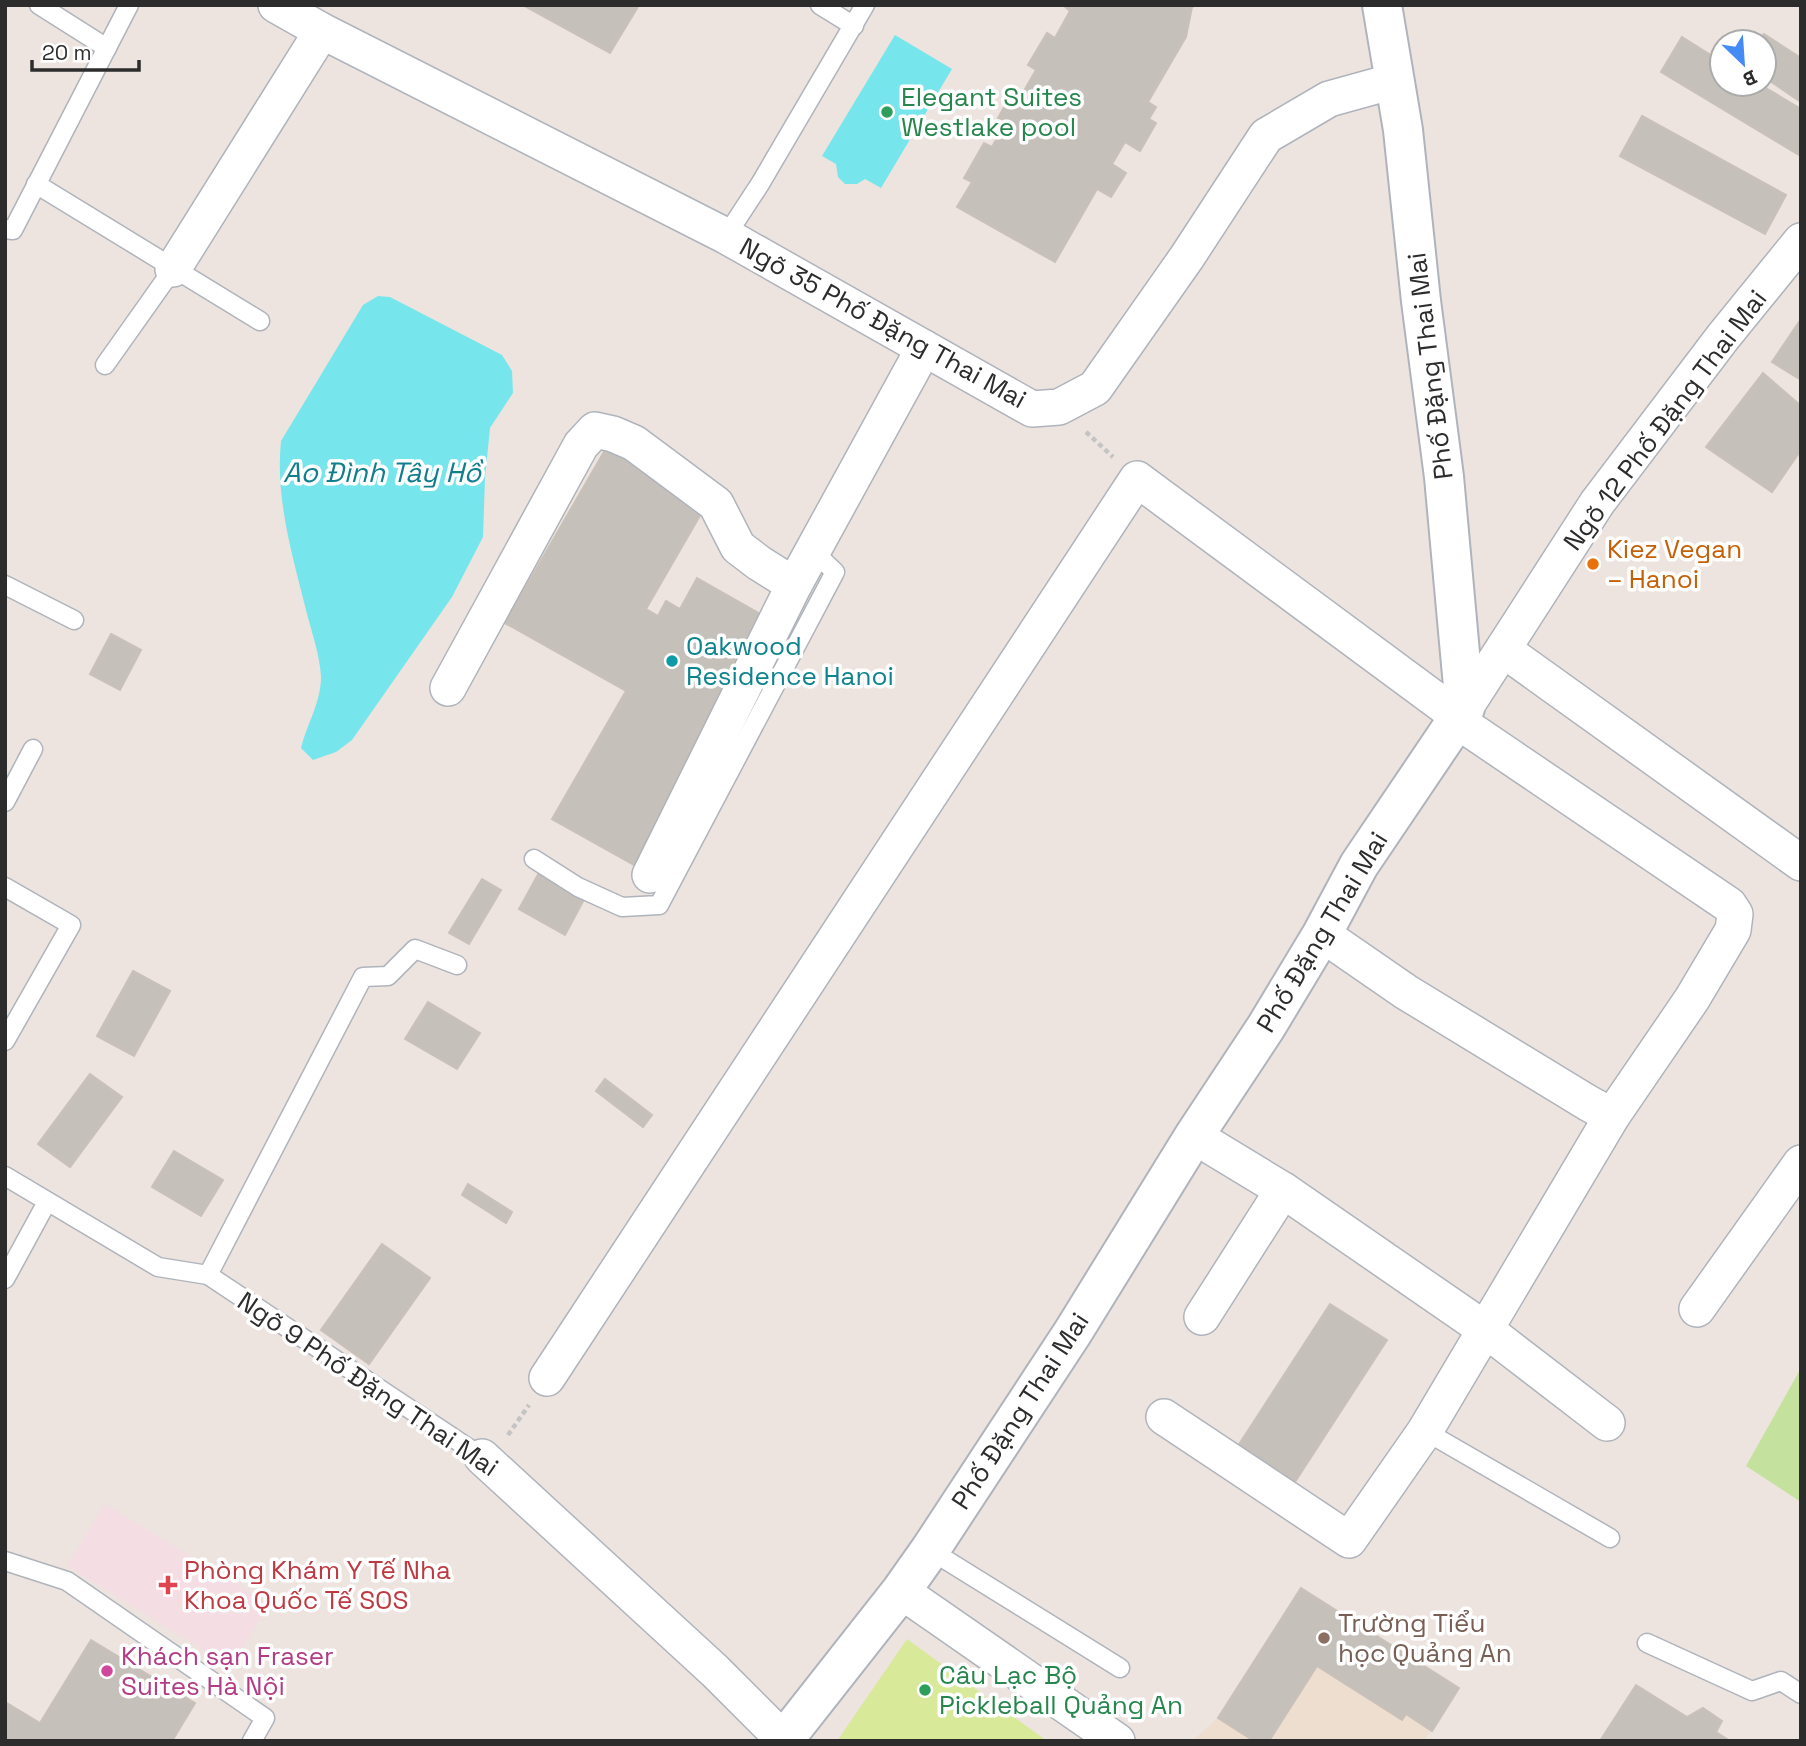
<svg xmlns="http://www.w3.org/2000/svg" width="1806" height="1746" font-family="'Space Grotesk',sans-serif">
<rect width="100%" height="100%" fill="#ede4df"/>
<polygon fill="#eedecf" points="1301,1588 1459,1688 1424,1741 1192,1741 1218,1718"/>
<polygon fill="#f4dde3" points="105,1504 269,1604 231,1667 67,1566"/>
<polygon fill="#c4e29e" points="1801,1368 1801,1502 1746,1466"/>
<polygon fill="#d8e99a" points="907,1639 1047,1741 837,1741"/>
<g fill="#76e6ec">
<polygon points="895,35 952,69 881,188 865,179 857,184 845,184 838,177 836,164 822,156"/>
<path d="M378,296L390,297L502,355L512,371L513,393L490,428L485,478L483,537L452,597L352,740L336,752L313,760L301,748C307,724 321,702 321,677C320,656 312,633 307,614C293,557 275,500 281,441L363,305Z"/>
</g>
<g fill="#c6c0ba" stroke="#c9c0b9" stroke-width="2">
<polygon points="523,5 639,5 610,53"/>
<polygon points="1197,5 1192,7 1186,37 1148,102 1156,107 1149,119 1156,123 1140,151 1125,142 1112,164 1126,173 1111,197 1097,189 1055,262 957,207 972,182 964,178 984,143 992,147 1006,122 998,118 1013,91 1021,96 1036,70 1028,65 1047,33 1055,38 1070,11 1063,5"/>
<polygon points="1764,34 1801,58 1801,102 1764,77 1764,42 1759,42"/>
<polygon points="1682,37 1722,62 1722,84 1759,84 1801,109 1799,155 1661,72"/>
<polygon points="1642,116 1786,195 1765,234 1620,156"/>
<polygon points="1801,319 1801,380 1772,362"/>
<polygon points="1763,373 1801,406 1801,450 1772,492 1706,447"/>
<polygon points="609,443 709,500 646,609 658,616 666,601 680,609 697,578 790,631 650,874 552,819 626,691 505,623"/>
<polygon points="111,634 141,650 120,690 90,674"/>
<polygon points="541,869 587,894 565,935 519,909"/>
<polygon points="482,879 501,890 469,944 449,933"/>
<polygon points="133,971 170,991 134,1056 97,1036"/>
<polygon points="428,1002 480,1033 457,1069 405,1039"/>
<polygon points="90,1074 122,1097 70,1167 38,1144"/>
<polygon points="605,1079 652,1115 643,1127 596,1091"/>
<polygon points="174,1151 223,1180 201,1216 152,1187"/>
<polygon points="468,1184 512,1212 506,1223 462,1195"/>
<polygon points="382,1244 430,1278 369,1364 321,1330"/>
<polygon points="1330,1304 1387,1340 1295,1482 1238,1446"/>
<polygon points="1301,1588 1459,1688 1432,1731 1406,1714 1402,1720 1317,1666 1269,1741 1254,1741 1218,1718"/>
<polygon points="91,1640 195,1703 172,1741 5,1741 5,1702 40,1723"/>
<polygon points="1636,1685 1687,1717 1703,1708 1722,1721 1716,1732 1730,1741 1600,1741"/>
</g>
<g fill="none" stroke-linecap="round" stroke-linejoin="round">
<defs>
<g id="lane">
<polyline points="39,5 107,48"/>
<polyline points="820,5 854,26"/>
<polyline points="36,184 260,321"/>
<polyline points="5,229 13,230 129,5"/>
<polyline points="726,236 760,184 865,5"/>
<polyline points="105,365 173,269"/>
<polyline points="5,585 74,620"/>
<polyline points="5,802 33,749"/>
<polyline points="534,859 578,887 622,907 659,905 835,572 812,550"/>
<polyline points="5,887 71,925 5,1041"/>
<polyline points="5,1176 158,1267 208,1275 482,1457"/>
<polyline points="208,1275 363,977 388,976 415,949 457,965"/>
<polyline points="5,1279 47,1202"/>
<polyline points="1425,1431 1610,1538"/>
<polyline points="930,1550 1120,1668"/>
<polyline points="5,1561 67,1581 265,1718 252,1741"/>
<polyline points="1647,1643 1752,1691 1781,1681 1801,1694"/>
</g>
<g id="street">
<polyline points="276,5 322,31 726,236 1032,409 1059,407 1095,388 1187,257 1266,136 1329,99 1394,81"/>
<polyline points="173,269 322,31"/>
<polyline points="1504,650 1801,863"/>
<polyline points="448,688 581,445 595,430 613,434 634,443 716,504 738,547 759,563 794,585"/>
<polyline points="1465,708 1597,503 1723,337 1801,241"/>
<polyline points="650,875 794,585 924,348"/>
<polyline points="1322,934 1406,992 1588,1103 1612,1116"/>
<polyline points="1194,1136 1283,1190 1486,1330 1607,1423"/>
<polyline points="1697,1309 1801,1163"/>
<polyline points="1202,1317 1283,1190"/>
<polyline points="547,1378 1137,479 1459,717"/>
<polyline points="1164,1417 1349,1540 1425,1431 1612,1116 1692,999 1733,930 1735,914 1729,905 1456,720"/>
<polyline points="482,1457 715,1671 784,1740"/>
<polyline points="901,1591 1117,1741"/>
</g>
<polyline id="secondary" points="783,1741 901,1591 930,1550 1073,1332 1194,1136 1266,1027 1322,934 1359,865 1465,708 1444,477 1421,301 1403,130 1382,5"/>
</defs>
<use href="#lane" stroke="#afb4bc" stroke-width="21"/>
<use href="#street" stroke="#afb4bc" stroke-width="38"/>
<use href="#secondary" stroke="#afb4bc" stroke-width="42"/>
<g stroke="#c4c4c4" stroke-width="4.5" stroke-dasharray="5 3.5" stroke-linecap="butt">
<polyline points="1086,432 1113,457"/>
<polyline points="508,1435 529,1405"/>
</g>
<use href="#lane" stroke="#fff" stroke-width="18"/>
<use href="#street" stroke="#fff" stroke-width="35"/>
<use href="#secondary" stroke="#fff" stroke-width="38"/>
</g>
<g fill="#2e9e5b" stroke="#fff" stroke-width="2.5">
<circle cx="887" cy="112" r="7"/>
<circle cx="925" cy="1690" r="7"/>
</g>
<circle fill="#e8710a" stroke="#fff" stroke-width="2.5" cx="1593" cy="564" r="7"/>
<circle fill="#0f9aa8" stroke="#fff" stroke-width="2.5" cx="672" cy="661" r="7"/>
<path fill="#e0444e" stroke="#fff" stroke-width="2.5" d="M164.5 1574.5h7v7h7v7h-7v7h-7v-7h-7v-7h7z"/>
<circle fill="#8d6e63" stroke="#fff" stroke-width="2.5" cx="1324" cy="1638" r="7"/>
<circle fill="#d1479c" stroke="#fff" stroke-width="2.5" cx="107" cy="1671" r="7"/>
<g text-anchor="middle" stroke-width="7" stroke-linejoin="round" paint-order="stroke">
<g font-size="26" fill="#27864d" stroke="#fff" text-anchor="start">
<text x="901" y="106">Elegant Suites<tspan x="901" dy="30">Westlake pool</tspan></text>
<text x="939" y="1684">Câu Lạc Bộ<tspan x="939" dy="30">Pickleball Quảng An</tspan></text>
</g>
<g font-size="26" fill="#2c2c2c" stroke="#fff">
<text transform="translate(883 323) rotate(29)" y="9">Ngõ 35 Phố Đặng Thai Mai</text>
<text transform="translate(1430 366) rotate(-97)" y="9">Phố Đặng Thai Mai</text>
<text transform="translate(1665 420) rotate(-53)" y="9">Ngõ 12 Phố Đặng Thai Mai</text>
<text transform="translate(1322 932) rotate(-59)" y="9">Phố Đặng Thai Mai</text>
<text transform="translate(368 1384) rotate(34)" y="9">Ngõ 9 Phố Đặng Thai Mai</text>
<text transform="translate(1020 1411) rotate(-57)" y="9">Phố Đặng Thai Mai</text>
</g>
<g font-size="26" fill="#c56008" stroke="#fff" text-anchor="start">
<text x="1607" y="558">Kiez Vegan<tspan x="1607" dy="30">– Hanoi</tspan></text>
</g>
<g font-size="26" fill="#0d838f" stroke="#fff" text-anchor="start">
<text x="686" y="655">Oakwood<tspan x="686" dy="30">Residence Hanoi</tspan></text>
</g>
<g font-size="26" fill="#be3a42" stroke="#fff" text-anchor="start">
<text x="184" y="1579">Phòng Khám Y Tế Nha<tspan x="184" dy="30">Khoa Quốc Tế SOS</tspan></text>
</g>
<g font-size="26" fill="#785e54" stroke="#fff" text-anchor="start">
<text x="1338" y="1632">Trường Tiểu<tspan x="1338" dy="30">học Quảng An</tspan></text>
</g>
<g font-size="26" fill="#b23c85" stroke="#fff" text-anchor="start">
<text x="121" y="1665">Khách sạn Fraser<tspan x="121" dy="30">Suites Hà Nội</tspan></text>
</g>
<g font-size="28" font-style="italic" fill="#117e8e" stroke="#fff">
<text x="382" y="482">Ao Đình Tây Hồ</text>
</g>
</g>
<rect width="1806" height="1746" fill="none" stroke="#2c2c2c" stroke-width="14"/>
<g transform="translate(1743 63) rotate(155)"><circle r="33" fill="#ffffff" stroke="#ababab" stroke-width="2"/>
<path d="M0-5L12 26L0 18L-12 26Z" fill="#448bf5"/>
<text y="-10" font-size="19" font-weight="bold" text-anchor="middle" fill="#2c2c2c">B</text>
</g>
<path d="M32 60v10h107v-10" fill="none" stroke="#2c2c2c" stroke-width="3.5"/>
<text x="42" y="60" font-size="21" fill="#2c2c2c" stroke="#ffffff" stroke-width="5" paint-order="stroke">20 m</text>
</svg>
